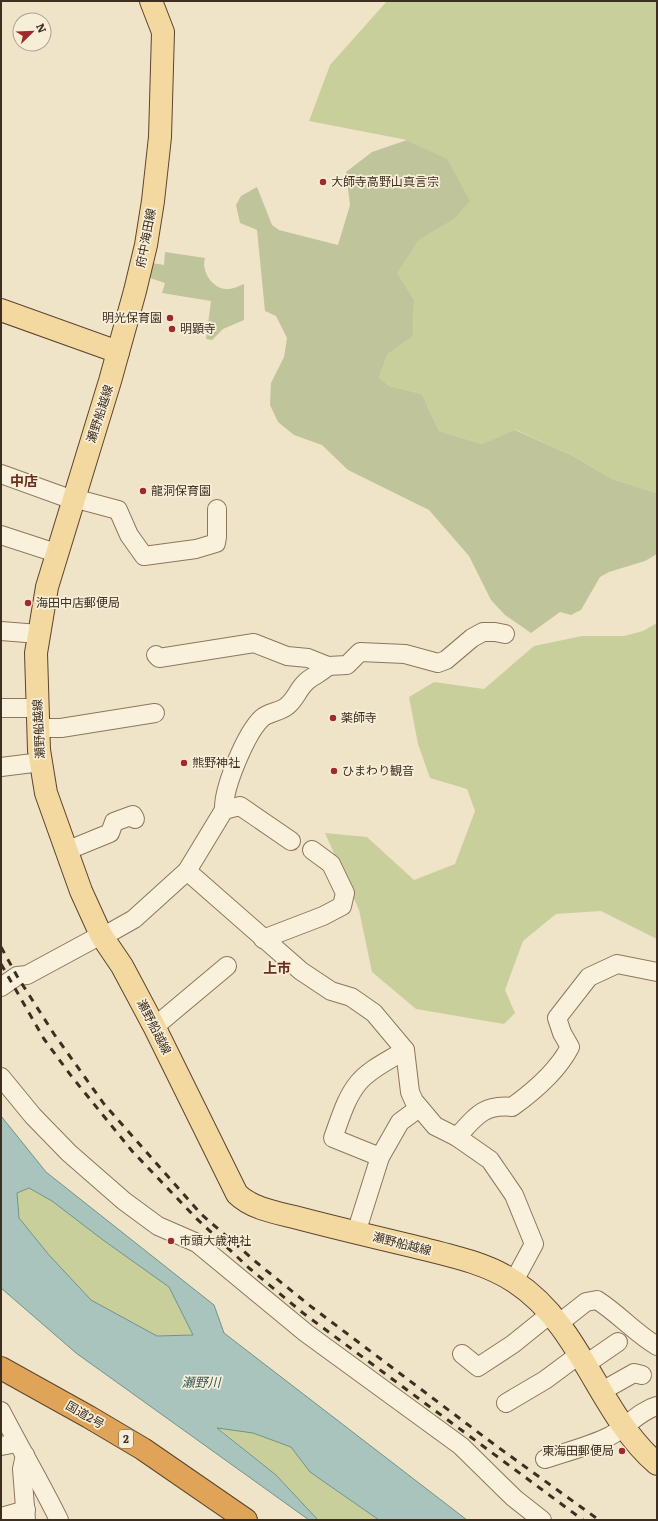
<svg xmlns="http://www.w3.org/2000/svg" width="658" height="1521" font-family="Literata,'Noto Sans JP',serif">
<rect width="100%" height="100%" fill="#f0e4c8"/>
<g fill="#c9cf9b">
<polygon points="387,1 657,1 657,493 612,479 573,456 516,430 482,444 439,431 422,394 389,386 379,377 388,354 413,336 414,300 396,273 419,240 453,220 446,159 407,140 309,121 330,65"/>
<polygon points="657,623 657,939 601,911 556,914 523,941 505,990 515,1013 504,1024 416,1009 372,972 359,910 325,833 367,837 414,880 455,864 475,811 467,789 430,778 418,744 409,697 434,682 484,689 534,646 582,636 624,636 643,631"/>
<polygon points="29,1188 52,1201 103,1240 170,1287 193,1335 157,1336 91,1300 49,1255 19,1218 17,1193"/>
<polygon points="217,1427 253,1433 291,1447 310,1472 379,1520 318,1520 276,1475"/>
</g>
<g fill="#bfc49a">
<polygon points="407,140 447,159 470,201 453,220 419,240 397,273 414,300 413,336 388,354 379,377 389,386 422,394 439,431 482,444 515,430 573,456 612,479 657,493 657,554 645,561 609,572 600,577 581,610 571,615 560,612 531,633 505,615 491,600 469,556 429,510 348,470 322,445 294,435 278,422 270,405 271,383 284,357 287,338 276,316 265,311 257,230 240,223 236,205 241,196 257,187 272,225 279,230 338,245 350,205 346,172 372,152"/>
<path d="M165,252L205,258C201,271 212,288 226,289C231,290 239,286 244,284V320L223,329L212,340L206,339L211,301L162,293L165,283L150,278L152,263L164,265Z"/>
</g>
<path fill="#a9c4bc" stroke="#6f938a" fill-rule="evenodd" d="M1,1116L46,1172L214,1305L224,1333L467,1520H379L310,1472L291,1447L253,1433L217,1428L276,1475L318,1520H309L76,1353L1,1288ZM29,1188L52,1201L103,1240L169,1287L193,1335L157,1336L91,1300L49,1255L19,1218L17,1193Z"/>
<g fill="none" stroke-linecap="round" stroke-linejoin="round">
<defs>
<g id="minor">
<polyline points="1,474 73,500"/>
<polyline points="73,498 118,510 129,535 144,556 196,549 216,543 217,537 217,509"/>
<polyline points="1,535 56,553"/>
<polyline points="1,631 39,634"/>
<polyline points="156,655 159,658 254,643 287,656 308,658 328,666 347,665 360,652 405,654 438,663 446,660 472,638 483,632 495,632 505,634"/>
<polyline points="1,708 37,708"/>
<polyline points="38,728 61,728 155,713"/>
<polyline points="1,767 41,762"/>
<polyline points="224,810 240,806 291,841"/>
<polyline points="66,851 110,833 114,822 133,815 135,819"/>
<polyline points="187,871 301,971 331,991 351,997 374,1013 405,1050 410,1092 414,1101 435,1126 457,1137 490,1160 514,1195 534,1244 514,1281"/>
<path d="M102,937L134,919L187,871L224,810C223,788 246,733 262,718C269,712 280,712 287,706C296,699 298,689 306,682C312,676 320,674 328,666"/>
<polyline points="263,939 323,916 342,906 345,893 331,864 312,850"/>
<polyline points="1,987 17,976 27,975 101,935"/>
<polyline points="154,1026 159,1023 227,966"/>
<polyline points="1,1077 33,1116 69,1153 124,1201 158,1226 197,1243 306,1333 461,1446 514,1498 542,1520"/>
<path d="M457,1137C475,1117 483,1104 512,1107C533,1092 558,1070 570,1047L562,1033L557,1018L589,977L617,964L657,972"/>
<path d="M380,1157L333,1138C340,1119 346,1097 359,1082C371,1068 390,1060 405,1050"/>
<polyline points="356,1233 380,1157 400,1122 419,1108"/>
<path d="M558,1324L586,1302L597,1300C619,1314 635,1333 657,1346"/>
<polyline points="462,1354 478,1367 513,1344 549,1315"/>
<polyline points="586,1364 618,1342"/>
<polyline points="602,1391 634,1373 642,1375"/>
<polyline points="506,1403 545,1380 580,1354"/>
<path d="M1,1411C20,1448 41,1483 59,1520"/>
<polyline points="1,1446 17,1443"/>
<polyline points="25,1455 22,1469 26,1520"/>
<path d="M545,1459C566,1452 590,1446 610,1436C627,1427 639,1411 657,1406"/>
<polyline points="1,1517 26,1510"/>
</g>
<g id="major">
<path d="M151,1L163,32L160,137L153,201L146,245L135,291L110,381L47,587L36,653L39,750L46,793L81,891L101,935L122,966L154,1026L237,1194C252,1209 278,1213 298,1218C336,1228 374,1237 412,1246C447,1255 485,1262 515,1282C582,1326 598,1413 657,1464"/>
<polyline points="1,310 118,352"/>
</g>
<polyline id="highway" points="1,1368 89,1417 143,1449 246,1520"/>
</defs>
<use href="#minor" stroke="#8d765c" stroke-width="20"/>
<use href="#major" stroke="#5b4430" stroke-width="24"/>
<use href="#highway" stroke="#5b4430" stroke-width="24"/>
<use href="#minor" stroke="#faf1dc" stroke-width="18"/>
<use href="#major" stroke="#f3d9a0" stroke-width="22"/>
<use href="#highway" stroke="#e0a458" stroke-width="22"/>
<g stroke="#3d2e20" stroke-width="3" stroke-dasharray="7 7" stroke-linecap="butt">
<polyline points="1,947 17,976 54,1034 104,1104 201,1214 256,1262 309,1305 495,1445 599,1520"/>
<polyline points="1,964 44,1039 72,1077 132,1151 196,1218 249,1268 303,1313 583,1520"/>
</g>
</g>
<g fill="#9e2a2b" stroke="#f7eed8" stroke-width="1.5">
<circle cx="323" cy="182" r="4"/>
<circle cx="170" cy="318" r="4"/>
<circle cx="172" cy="329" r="4"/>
<circle cx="143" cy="491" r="4"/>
<circle cx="28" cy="603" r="4"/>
<circle cx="333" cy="718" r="4"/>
<circle cx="184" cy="763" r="4"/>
<circle cx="334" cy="771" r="4"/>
<circle cx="171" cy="1241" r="4"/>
<circle cx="622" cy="1451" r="4"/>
</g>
<g text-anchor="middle" stroke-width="3.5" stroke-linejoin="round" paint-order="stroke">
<rect fill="#f7eed8" stroke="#756857" stroke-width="1" x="119" y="1430" width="14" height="18" rx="3"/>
<g font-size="11" font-weight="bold" fill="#3d2e20">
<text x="126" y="1443">2</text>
</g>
<g font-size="12" fill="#3d2e20" stroke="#f7eed8" text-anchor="start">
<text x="331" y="186">大師寺高野山真言宗</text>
<text x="162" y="322" text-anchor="end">明光保育園</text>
<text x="180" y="333">明顕寺</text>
<text x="151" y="495">龍洞保育園</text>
<text x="36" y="607">海田中店郵便局</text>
<text x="341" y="722">薬師寺</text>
<text x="192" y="767">熊野神社</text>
<text x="342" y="775">ひまわり観音</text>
<text x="179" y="1245">市頭大歳神社</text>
<text x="614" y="1455" text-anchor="end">東海田郵便局</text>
</g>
<g font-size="12" fill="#3d2e20" stroke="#f7eed8">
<text transform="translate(146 238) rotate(-79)" y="4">府中海田線</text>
<text transform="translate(100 414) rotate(-72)" y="4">瀬野船越線</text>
<text transform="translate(39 729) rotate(-93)" y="4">瀬野船越線</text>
<text transform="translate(154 1027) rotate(63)" y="4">瀬野船越線</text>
<text transform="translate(402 1244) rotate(14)" y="4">瀬野船越線</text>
<text transform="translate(85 1415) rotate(30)" y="4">国道2号</text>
</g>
<g font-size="13" font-style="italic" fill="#2f5d5a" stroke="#f7eed8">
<text x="201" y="1387">瀬野川</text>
</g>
<g font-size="14" font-weight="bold" fill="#6b2e1e" stroke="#f7eed8">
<text x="24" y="486">中店</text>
<text x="277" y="973">上市</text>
</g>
</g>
<rect width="658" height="1521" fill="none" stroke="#3d2e20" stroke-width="4"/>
<g transform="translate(32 32) rotate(67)"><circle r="19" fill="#f7eed8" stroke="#ada18e"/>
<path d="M0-3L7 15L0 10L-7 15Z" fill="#9e2a2b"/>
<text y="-6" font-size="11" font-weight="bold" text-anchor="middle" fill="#3d2e20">N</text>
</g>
</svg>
